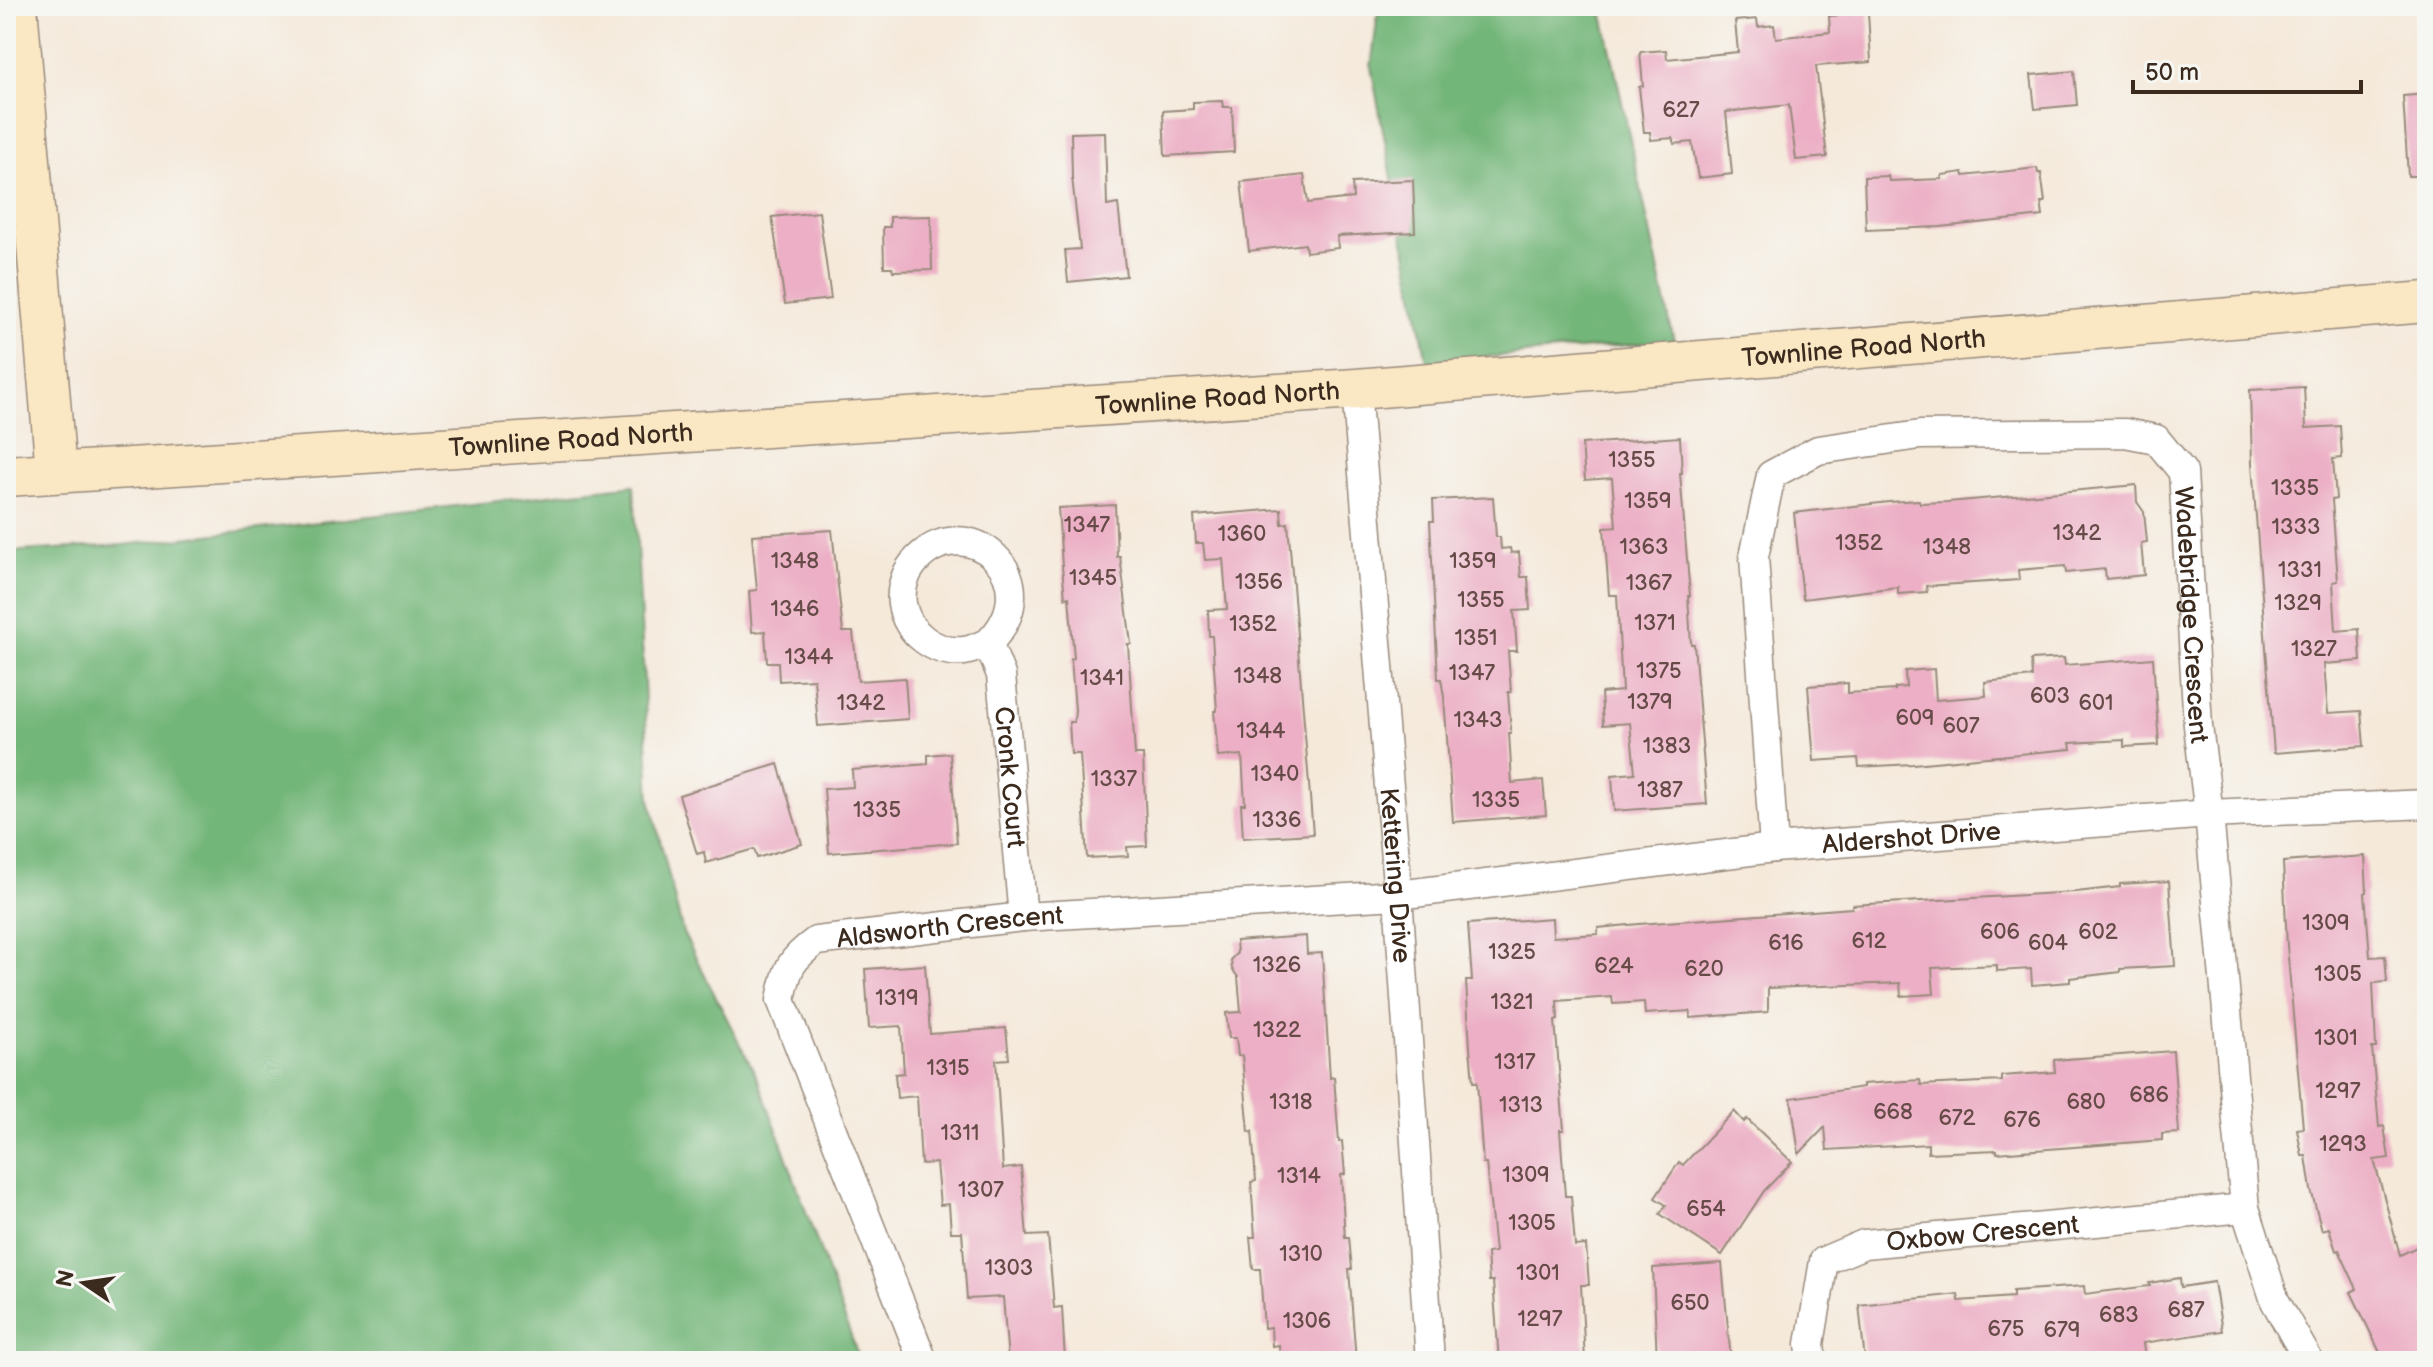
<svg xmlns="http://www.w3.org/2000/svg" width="2433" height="1367" font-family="'Balsamiq Sans',sans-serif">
<rect width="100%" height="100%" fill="#f6f6f2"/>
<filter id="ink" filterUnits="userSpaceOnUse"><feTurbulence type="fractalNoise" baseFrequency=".0125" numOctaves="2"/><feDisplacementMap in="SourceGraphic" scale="16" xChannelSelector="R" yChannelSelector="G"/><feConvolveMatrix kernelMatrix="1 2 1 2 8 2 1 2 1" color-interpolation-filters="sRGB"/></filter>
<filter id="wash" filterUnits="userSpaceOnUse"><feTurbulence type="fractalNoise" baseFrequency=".006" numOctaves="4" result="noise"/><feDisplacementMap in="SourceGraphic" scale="32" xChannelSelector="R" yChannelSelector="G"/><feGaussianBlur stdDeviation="1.8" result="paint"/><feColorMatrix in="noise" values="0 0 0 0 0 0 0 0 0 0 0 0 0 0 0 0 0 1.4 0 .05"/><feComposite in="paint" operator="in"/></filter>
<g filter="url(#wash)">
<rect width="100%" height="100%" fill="#f5e9da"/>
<g fill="#73b679" stroke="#57704c" stroke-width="2">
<polygon points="1379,6 1601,6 1674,341 1427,362 1371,67"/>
<polygon points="634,485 650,799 683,933 759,1081 860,1361 6,1361 6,552 123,545"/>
</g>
<g id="blocks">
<g fill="#ecafc5">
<polygon points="1868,13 1871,62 1816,66 1827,157 1796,160 1789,105 1726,112 1732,174 1698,178 1692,142 1674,144 1673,138 1651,140 1650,132 1644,132 1639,87 1643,86 1640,52 1666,50 1667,59 1738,52 1735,21 1757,19 1758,27 1774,25 1776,38 1830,32 1829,16"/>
<polygon points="2074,71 2077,105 2035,109 2031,75"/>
<polygon points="2427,94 2427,176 2408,176 2403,96"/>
<polygon points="1222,101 1223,107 1232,107 1234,152 1165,156 1163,111 1193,109 1193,102"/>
<polygon points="1105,132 1107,206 1118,204 1126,276 1068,282 1065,250 1080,249 1072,177 1071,133"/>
<polygon points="2037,168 2038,173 2041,173 2045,202 2041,202 2043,216 1940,227 1866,230 1864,177 1888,176 1889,181 1942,179 1942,175 1963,172 1964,176"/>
<polygon points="1304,175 1308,203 1353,198 1352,183 1413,180 1415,232 1337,236 1338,248 1306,252 1305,244 1249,251 1241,182"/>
<polygon points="819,212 831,299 785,304 772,217"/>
<polygon points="931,216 932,270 893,271 892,267 884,267 883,227 890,227 890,217"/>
<polygon points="2304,387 2306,428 2340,426 2342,458 2333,459 2336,499 2332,500 2338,581 2333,582 2336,631 2359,629 2361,661 2324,664 2328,713 2361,711 2364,746 2274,753 2252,464 2250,390"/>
<polygon points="1680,437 1682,473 1680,473 1690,596 1688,596 1691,644 1694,644 1707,804 1614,811 1612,775 1635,773 1630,723 1603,725 1601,693 1622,691 1617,595 1609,595 1604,528 1616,527 1612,478 1585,480 1582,444"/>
<polygon points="2136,485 2137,502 2144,512 2147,542 2141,543 2144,575 2106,579 2105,569 2066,573 2065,566 2018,570 2019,580 1926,586 1927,592 1898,594 1898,587 1803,599 1794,513 1889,502 1919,500 1920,503 1948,502"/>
<polygon points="1493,497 1496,537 1500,537 1501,549 1510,548 1511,553 1519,552 1521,577 1528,577 1530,610 1514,611 1517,651 1508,651 1511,692 1508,692 1511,733 1509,733 1512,783 1543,780 1546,815 1453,822 1444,697 1441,679 1438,679 1430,521 1434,521 1433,500"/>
<polygon points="1115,505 1117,557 1120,556 1131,644 1128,644 1135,755 1143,755 1147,846 1127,847 1128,856 1087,858 1080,754 1071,754 1069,722 1074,722 1075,710 1071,659 1074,658 1069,597 1065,598 1062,566 1058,508"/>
<polygon points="1281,509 1282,524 1288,523 1313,834 1243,838 1241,804 1245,804 1242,755 1218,757 1214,711 1217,711 1212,636 1209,636 1208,610 1227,609 1223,559 1205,560 1203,543 1196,543 1194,516"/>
<polygon points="832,530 843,632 853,632 858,681 905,678 908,719 818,726 814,679 779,681 778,662 767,662 765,631 752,632 749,591 757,590 752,535"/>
<polygon points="2064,658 2065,665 2153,658 2159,745 2124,747 2124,740 2070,743 2071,749 1913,764 1859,767 1858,758 1814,761 1808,686 1848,683 1848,693 1895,690 1895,688 1906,687 1905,671 1934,669 1936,700 1986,696 1985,682 2032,677 2031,660"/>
<polygon points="950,753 957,843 829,853 824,789 853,787 852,770 928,764 928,755"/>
<polygon points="778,764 802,844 757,858 754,849 706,863 704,852 697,854 679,795"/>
<polygon points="2365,856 2367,892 2365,893 2370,957 2385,956 2387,982 2373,983 2376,1048 2372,1048 2379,1127 2384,1126 2389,1158 2374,1160 2400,1255 2427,1242 2427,1361 2384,1361 2351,1292 2357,1289 2339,1250 2336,1251 2329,1228 2322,1230 2311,1190 2306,1156 2302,1156 2297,1129 2303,1128 2287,946 2283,862"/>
<polygon points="2169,881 2175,966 2120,969 2120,972 2070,978 2070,982 2032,985 2031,969 1997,971 1997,965 1932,968 1934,994 1901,996 1900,983 1768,988 1768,1012 1690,1018 1690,1011 1645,1014 1644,1002 1613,1004 1612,997 1557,1001 1558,1020 1555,1021 1564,1130 1560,1130 1565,1196 1571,1196 1575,1246 1586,1245 1589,1285 1581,1285 1585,1361 1499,1361 1493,1281 1489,1281 1487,1253 1495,1252 1486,1163 1483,1163 1477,1082 1473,1082 1470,1048 1466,981 1472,981 1468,924 1552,918 1553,937 1598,934 1598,928 1639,924 1852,908 1852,905 2076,892 2120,887 2120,884"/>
<polygon points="1306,936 1307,954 1322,953 1330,1078 1334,1077 1339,1142 1342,1141 1345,1174 1341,1175 1345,1238 1349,1238 1352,1269 1349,1269 1356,1361 1280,1361 1279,1345 1272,1346 1271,1327 1264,1328 1260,1269 1253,1269 1250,1237 1255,1237 1251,1182 1256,1181 1252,1131 1249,1132 1242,1056 1238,1056 1236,1038 1229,1038 1226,1013 1241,1012 1238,977 1232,969 1231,959 1237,953 1236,941"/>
<polygon points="925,965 930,1034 1006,1028 1009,1059 996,1060 1003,1169 1021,1167 1027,1236 1048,1235 1054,1308 1062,1307 1065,1361 1008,1361 1003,1297 967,1299 962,1232 951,1232 949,1204 940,1205 936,1163 921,1164 917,1096 897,1098 895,1074 904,1073 901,1026 869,1028 865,969"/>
<polygon points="2173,1051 2179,1133 2162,1134 2162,1140 1997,1153 1997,1150 1928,1153 1928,1144 1827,1150 1825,1127 1799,1154 1791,1098 1863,1087 1863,1084 1920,1080 1921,1085 2002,1081 2002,1076 2055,1072 2054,1060"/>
<polygon points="1734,1111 1744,1122 1747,1119 1792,1162 1764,1191 1722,1255 1660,1214 1666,1205 1655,1198 1679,1162 1683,1165"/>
<polygon points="1722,1263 1731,1361 1657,1361 1653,1268"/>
<polygon points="2180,1278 2181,1287 2214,1282 2222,1331 2143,1343 2145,1359 1865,1361 1859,1305 1958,1294 1959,1301 2013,1297 2013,1291 2084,1286 2085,1294 2150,1286 2149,1283"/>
</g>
</g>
</g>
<g filter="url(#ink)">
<use href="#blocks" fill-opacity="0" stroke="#988a7c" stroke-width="2"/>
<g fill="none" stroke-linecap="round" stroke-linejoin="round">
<defs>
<g id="street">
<path id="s1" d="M1356,389L1398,895L1430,1361"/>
<path id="s2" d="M988,643C980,646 972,650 964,651C935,654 907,633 902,604C900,590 905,574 913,564C965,502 1053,580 988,643L1001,675L1023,917"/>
<path id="s3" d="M1774,848L1754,557L1771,475L1818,450L1920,435L2125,433L2156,439L2183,472L2198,726L2209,814L2245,1208L2275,1301L2309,1361"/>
<path id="s4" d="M923,1361L781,1000C787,968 790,960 816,941L1023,917L1398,895L1774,848L2209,814L2427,804"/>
<path id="s5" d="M1812,1361L1810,1344L1824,1261L1864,1244L2245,1208"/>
</g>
<g id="secondary">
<polyline points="17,6 56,472"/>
<path id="s6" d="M6,476L1356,389L2427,302"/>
</g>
</defs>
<use href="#street" stroke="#988a7c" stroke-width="31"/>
<use href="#secondary" stroke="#988a7c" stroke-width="43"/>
<use href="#street" stroke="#fff" stroke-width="28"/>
<use href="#secondary" stroke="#fae7c3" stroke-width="40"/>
</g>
</g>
<g text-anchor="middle" stroke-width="6" stroke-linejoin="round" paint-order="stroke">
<g font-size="22" fill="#674b48">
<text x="1681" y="117">627</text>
<text x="1632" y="467">1355</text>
<text x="2295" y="495">1335</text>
<text x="1648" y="508">1359</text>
<text x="1087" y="532">1347</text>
<text x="2296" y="534">1333</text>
<text x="2077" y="540">1342</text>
<text x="1242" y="541">1360</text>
<text x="1859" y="550">1352</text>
<text x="1644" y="554">1363</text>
<text x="1947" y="554">1348</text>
<text x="795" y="568">1348</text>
<text x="1473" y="568">1359</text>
<text x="2300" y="577">1331</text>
<text x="1093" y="585">1345</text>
<text x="1259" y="589">1356</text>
<text x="1649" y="590">1367</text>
<text x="1481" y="607">1355</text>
<text x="2298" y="610">1329</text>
<text x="795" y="616">1346</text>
<text x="1655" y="630">1371</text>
<text x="1253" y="631">1352</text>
<text x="1476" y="645">1351</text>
<text x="2314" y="656">1327</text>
<text x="809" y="664">1344</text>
<text x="1659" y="678">1375</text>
<text x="1472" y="680">1347</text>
<text x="1258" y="683">1348</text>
<text x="1102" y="685">1341</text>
<text x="2050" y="703">603</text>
<text x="1650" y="709">1379</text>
<text x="861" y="710">1342</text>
<text x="2096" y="710">601</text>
<text x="1915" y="725">609</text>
<text x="1478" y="727">1343</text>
<text x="1961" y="733">607</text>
<text x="1261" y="738">1344</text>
<text x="1667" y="753">1383</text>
<text x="1275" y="781">1340</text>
<text x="1114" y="786">1337</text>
<text x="1660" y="797">1387</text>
<text x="1496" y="807">1335</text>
<text x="877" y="817">1335</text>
<text x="1277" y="827">1336</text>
<text x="2326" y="930">1309</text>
<text x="2000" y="939">606</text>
<text x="2098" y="939">602</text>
<text x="1869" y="948">612</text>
<text x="1786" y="950">616</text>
<text x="2048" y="950">604</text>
<text x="1512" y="959">1325</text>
<text x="1277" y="972">1326</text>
<text x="1614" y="973">624</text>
<text x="1704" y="976">620</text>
<text x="2338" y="981">1305</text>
<text x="897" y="1005">1319</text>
<text x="1512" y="1009">1321</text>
<text x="1277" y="1037">1322</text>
<text x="2336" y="1045">1301</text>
<text x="1515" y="1069">1317</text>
<text x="948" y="1075">1315</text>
<text x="2338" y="1098">1297</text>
<text x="2149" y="1102">686</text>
<text x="1291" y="1109">1318</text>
<text x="2086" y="1109">680</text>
<text x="1521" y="1112">1313</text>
<text x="1893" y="1119">668</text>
<text x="1957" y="1125">672</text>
<text x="2022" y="1127">676</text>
<text x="960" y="1140">1311</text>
<text x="2343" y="1151">1293</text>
<text x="1526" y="1182">1309</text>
<text x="1299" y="1183">1314</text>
<text x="981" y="1197">1307</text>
<text x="1706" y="1216">654</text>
<text x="1532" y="1230">1305</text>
<text x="1301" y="1261">1310</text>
<text x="1009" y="1275">1303</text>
<text x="1538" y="1280">1301</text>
<text x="1690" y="1310">650</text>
<text x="2186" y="1317">687</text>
<text x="2119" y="1322">683</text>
<text x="1540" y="1326">1297</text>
<text x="1307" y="1328">1306</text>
<text x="2006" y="1336">675</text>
<text x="2062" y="1337">679</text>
</g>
<g font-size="26" fill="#3b2a1e" stroke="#f6f6f2">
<text dy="9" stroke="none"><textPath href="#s6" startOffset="1862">Townline Road North</textPath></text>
<text dy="9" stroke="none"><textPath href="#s6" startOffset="1214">Townline Road North</textPath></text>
<text dy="9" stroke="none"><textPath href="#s6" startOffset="566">Townline Road North</textPath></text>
<text dy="9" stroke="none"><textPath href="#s3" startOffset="954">Wadebridge Crescent</textPath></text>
<text dy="9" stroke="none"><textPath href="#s2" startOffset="480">Cronk Court</textPath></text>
<text dy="9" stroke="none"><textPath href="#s4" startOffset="1560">Aldershot Drive</textPath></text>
<text dy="9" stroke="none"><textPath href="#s1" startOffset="488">Kettering Drive</textPath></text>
<text dy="9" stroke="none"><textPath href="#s4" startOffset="594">Aldsworth Crescent</textPath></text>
<text dy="9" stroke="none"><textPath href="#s5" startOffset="264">Oxbow Crescent</textPath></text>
</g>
</g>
<rect width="2433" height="1367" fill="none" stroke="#f6f6f2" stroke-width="32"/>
<g transform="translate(84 1283) rotate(283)" stroke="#f6f6f2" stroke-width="6" paint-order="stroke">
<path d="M0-6L14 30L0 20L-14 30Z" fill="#3b2a1e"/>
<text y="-12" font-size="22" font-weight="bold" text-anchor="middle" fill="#3b2a1e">N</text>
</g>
<path d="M2133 80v12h228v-12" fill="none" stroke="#3b2a1e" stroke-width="4"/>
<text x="2145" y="80" font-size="24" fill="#3b2a1e" stroke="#f6f6f2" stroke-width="6" paint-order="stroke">50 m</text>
</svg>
